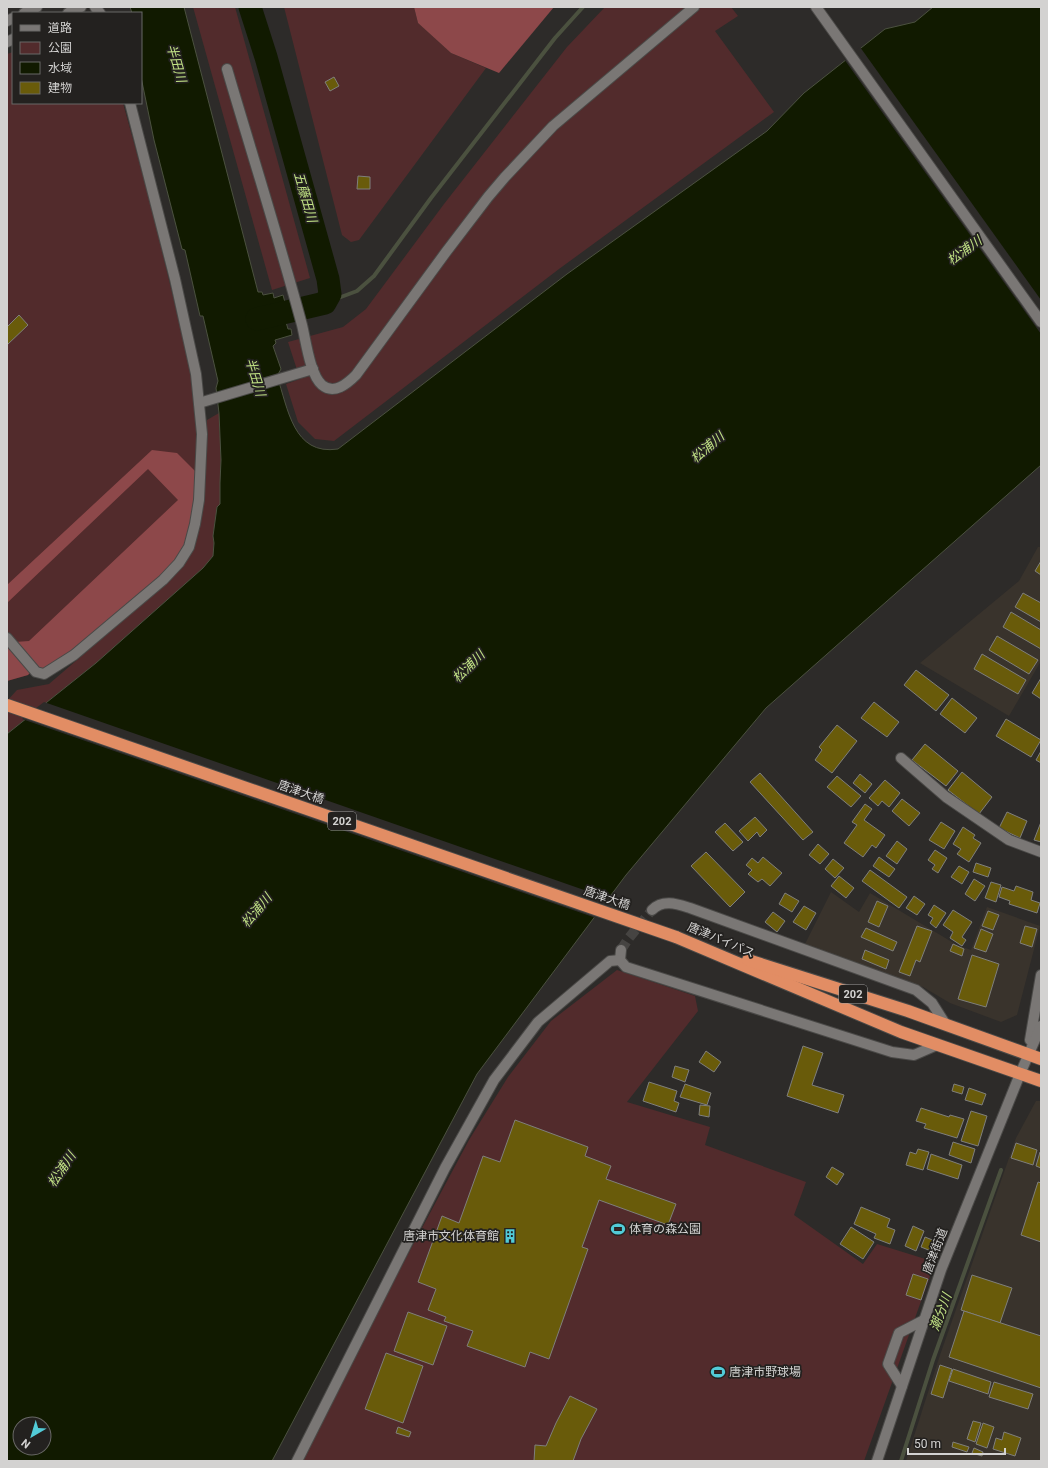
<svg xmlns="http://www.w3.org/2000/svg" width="1048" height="1468" font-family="Roboto,'Noto Sans JP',sans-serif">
<rect width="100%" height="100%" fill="#2d2b29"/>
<g fill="#39332c">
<polygon points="1038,547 1041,547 1041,661 1009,716 920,663 1019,581"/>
<polygon points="831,892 859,912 870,893 957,945 971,950 987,907 1040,926 1017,1015 1001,1022 950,1003 923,987 805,944"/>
<polygon points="1036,1101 1041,1101 1041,1461 906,1461 939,1358 1016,1138"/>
</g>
<g fill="#522b2c">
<polygon points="193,7 235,7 310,278 272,290"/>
<polygon points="284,7 414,7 418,23 451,53 486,68 359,240 351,242 342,235"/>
<polygon points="605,7 731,7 738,16 715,31 774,112 559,269 334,441 315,439 298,422 286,384 300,379 288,342 343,327 366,309 444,204 567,47"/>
<polygon points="13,52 13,103 123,103 151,205 192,376 197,438 195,500 28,675 7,681 7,54"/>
<polygon points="219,413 221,460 220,483 220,504 217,507 213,536 214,543 213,556 203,568 96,663 7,734 7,701 17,690 49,684 168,582 203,501 207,420"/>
<polygon points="617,970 695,996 698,1011 627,1102 710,1127 705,1145 806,1182 794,1215 863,1264 877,1244 935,1262 864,1461 302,1461 390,1288 469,1140 508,1077 551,1021"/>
</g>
<g fill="#8d484a">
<polygon points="414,7 554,7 499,73 451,53 418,23"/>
<polygon points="152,450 177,453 196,472 195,500 184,549 163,578 71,653 44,671 34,668 28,675 7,681 7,638 15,642 29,641 178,500 148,469 7,603 7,585"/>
</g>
<path fill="#111a00" stroke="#4b513f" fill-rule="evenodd" d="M130,7H184L258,292H262L263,295L273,293L274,298L283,295L290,321L286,322L288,329H291L292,335L275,340L276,343L273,346L281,369L277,376C288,408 293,456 338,449L567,274L767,131L804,93L885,29L915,22L933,7H1041V465L766,708L626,875L477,1074L272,1461H7V734L96,663L203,568L213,556L214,543L213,536L217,507L220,504V483L221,460L219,413L216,388L218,381L203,316H200L185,250L182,249L154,140L141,77V13H132ZM20,1424H44V1448H20Z"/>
<g fill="#2d2b29">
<polygon points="860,47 1041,300 1041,334 844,59"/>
<polygon points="44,702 610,899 596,918 22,719"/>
</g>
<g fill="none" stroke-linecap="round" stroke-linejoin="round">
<g stroke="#4b513f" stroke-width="4">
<polyline points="325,303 357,291 374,276 431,198 555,38 583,7"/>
<polyline points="901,1461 933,1360 1001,1170"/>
</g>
<polyline stroke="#111a00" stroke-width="23" points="250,7 266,57 328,279 330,294 325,303 257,319"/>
</g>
<g fill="#695b0a" stroke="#7f7f7c">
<polygon points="334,77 339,86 330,91 325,82"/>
<polygon points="358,176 370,177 370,189 357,189"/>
<polygon points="19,315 28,325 7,345 7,327"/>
<polygon points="1041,561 1041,575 1035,571"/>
<polygon points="1023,593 1041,603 1041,622 1015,607"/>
<polygon points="1011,612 1041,630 1041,649 1003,627"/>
<polygon points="997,636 1038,660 1029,674 989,650"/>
<polygon points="982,654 1026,680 1018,694 974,669"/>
<polygon points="916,670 949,695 936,711 904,685"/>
<polygon points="1041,678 1041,699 1032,693"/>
<polygon points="952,698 977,718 965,733 940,714"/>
<polygon points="874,702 899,722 887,737 861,718"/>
<polygon points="1006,719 1041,740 1031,757 996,736"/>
<polygon points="837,725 857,741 832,773 815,760 822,750 819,747"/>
<polygon points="925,744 958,771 946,786 912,760"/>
<polygon points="1041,751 1041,763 1036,760"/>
<polygon points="962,772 992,797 979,814 948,790"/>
<polygon points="760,773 813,832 803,840 750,782"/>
<polygon points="860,774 872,784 865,793 853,783"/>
<polygon points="837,776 861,796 851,807 827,787"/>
<polygon points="885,780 900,793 889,807 882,801 878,806 869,798"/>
<polygon points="902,799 920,813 909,826 892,811"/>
<polygon points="865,804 872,809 864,820 885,835 876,848 872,845 863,857 844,843 857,825 852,822"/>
<polygon points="1007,812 1027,821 1020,838 999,828"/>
<polygon points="755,817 767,830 760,837 757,832 748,841 739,831"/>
<polygon points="941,822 955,831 944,849 929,840"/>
<polygon points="1041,822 1041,842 1034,840"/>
<polygon points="725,823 743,842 733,851 715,832"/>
<polygon points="963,827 975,835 973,838 981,843 969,862 957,854 961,849 953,844"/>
<polygon points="897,841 907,849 897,864 886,856"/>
<polygon points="818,844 829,854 820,864 809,855"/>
<polygon points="935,850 947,858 938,873 932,869 935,865 928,860"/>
<polygon points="706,852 745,892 730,907 691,866"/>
<polygon points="763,857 782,873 770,886 762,879 758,882 748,874 752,870 746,865 752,858 758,863"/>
<polygon points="879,857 895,869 889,877 873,866"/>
<polygon points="833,859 844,868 835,878 825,869"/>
<polygon points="976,863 991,868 988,877 973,872"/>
<polygon points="959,866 969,872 962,884 951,877"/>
<polygon points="870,870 907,897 899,908 862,881"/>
<polygon points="839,876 854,888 846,898 831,886"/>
<polygon points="974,879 985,886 975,901 965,894"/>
<polygon points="991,882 1001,885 996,902 985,898"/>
<polygon points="1016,886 1033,892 1031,900 1040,903 1037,913 1009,904 1010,901 999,897 1002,887 1014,891"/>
<polygon points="785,893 799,901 792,912 779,904"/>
<polygon points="914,896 925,904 917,915 906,908"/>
<polygon points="877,901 888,906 879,927 868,922"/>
<polygon points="934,905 946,913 936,928 930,923 933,918 928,915"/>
<polygon points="804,906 816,913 806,930 793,922"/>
<polygon points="953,910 972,922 962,937 966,940 962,946 950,938 953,932 943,925"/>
<polygon points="988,911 999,915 993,930 982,926"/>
<polygon points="773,912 785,921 777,932 765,922"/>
<polygon points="917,926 932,931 920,962 916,960 910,976 899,972"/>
<polygon points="1025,926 1037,929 1032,947 1020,943"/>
<polygon points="866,928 897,942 893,951 861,937"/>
<polygon points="981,929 993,934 986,952 974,948"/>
<polygon points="953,944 964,949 962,956 950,951"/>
<polygon points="865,950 889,960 886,969 862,959"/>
<polygon points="972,955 999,964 986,1007 958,999"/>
<polygon points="803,1046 823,1053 812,1085 844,1095 838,1113 787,1096"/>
<polygon points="706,1051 721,1062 714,1072 699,1062"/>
<polygon points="675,1066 689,1070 685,1082 672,1077"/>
<polygon points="649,1082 677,1091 674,1101 679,1103 676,1112 643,1101"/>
<polygon points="685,1084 711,1093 707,1105 680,1097"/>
<polygon points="954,1084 964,1087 962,1094 952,1091"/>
<polygon points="969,1088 986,1094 982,1105 965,1100"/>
<polygon points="700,1105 710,1106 709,1117 699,1115"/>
<polygon points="921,1108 949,1117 950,1115 964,1119 957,1138 924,1128 926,1124 916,1121"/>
<polygon points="971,1111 987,1116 978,1146 961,1141"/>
<polygon points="515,1120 588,1147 585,1156 611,1166 606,1179 676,1204 668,1225 599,1200 582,1247 588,1249 549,1359 530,1352 525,1367 467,1346 473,1331 444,1321 446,1317 428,1310 436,1289 418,1282 442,1216 459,1223 483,1156 500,1162"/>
<polygon points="953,1142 975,1149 971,1163 949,1155"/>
<polygon points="1016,1143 1037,1150 1033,1165 1011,1158"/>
<polygon points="918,1149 929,1152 923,1170 906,1165 910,1152 916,1154"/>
<polygon points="1040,1152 1041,1152 1041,1168 1036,1166"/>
<polygon points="931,1154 962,1165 958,1179 927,1169"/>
<polygon points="832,1167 844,1174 837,1185 826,1177"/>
<polygon points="1038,1182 1041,1183 1041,1242 1021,1235"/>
<polygon points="861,1207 890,1219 887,1227 895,1230 890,1244 874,1238 876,1234 854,1224"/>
<polygon points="913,1226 924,1231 916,1251 905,1246"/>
<polygon points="851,1227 874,1242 863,1259 840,1244"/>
<polygon points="925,1237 940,1243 936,1253 921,1247"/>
<polygon points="913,1274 928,1279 921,1300 906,1295"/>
<polygon points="972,1275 1012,1288 1000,1323 961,1310"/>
<polygon points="964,1311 1041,1336 1041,1388 949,1357"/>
<polygon points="408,1312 447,1326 433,1365 394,1351"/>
<polygon points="386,1353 423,1366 403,1423 365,1409"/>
<polygon points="940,1365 952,1369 943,1398 931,1394"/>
<polygon points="953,1369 991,1382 988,1394 949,1381"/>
<polygon points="994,1382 1033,1394 1028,1409 989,1397"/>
<polygon points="570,1396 597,1409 581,1439 573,1461 534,1461 535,1445 546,1446 556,1423"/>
<polygon points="973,1421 981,1423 975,1442 967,1439"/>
<polygon points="983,1423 994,1427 987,1448 976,1444"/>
<polygon points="398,1427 411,1432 409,1437 396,1433"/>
<polygon points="1004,1432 1021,1438 1015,1456 993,1449 996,1438 1002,1440"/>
<polygon points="953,1442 969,1447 967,1452 952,1447"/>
<polygon points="974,1448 983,1452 982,1456 972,1453"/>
</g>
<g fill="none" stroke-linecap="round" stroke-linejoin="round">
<polyline stroke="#464442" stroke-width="10" stroke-dasharray="10 5" stroke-linecap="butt" points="621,950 628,939 652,910"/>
<defs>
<g id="minor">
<polyline points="95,7 100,13"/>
<polyline points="816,7 1041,322"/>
<polyline points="24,13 37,7"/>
<polyline points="68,13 81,7"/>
<polyline points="7,21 13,18"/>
<polyline points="7,42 13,39"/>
<path d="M227,69C252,154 279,239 302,325C306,341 310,375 322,385C334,395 347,384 356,375L446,252L488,197L505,177L553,126L694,7"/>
<polyline points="199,403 313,369"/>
<polyline points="7,638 36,672 44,674 74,655 163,580 179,563 189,547 195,524 199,500 202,434 196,374 175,279 130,103"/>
<polyline points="901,758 946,797 1009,840 1041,852"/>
<path d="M652,910C663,899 677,904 690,908L916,990L932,1003L946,1025"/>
<polyline points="621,950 620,960 626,967 892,1052 914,1055 937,1045"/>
<polyline points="1030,1040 1041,975"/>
<polyline points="902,1386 888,1364 899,1333 924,1320"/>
<polyline points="297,1461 445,1168 494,1080 538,1022 610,961 620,960"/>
<polyline points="877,1461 941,1270 1020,1074 1041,1026"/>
</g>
<g id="highway">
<polyline points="676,937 901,1032 1041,1081"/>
<polyline points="748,960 908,1011 1041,1059"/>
</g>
</defs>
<use href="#minor" stroke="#4a4947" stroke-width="12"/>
<use href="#highway" stroke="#4a4947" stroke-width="14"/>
<use href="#minor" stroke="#7a7775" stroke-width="10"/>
<use href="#highway" stroke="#e28d64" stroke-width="12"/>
<defs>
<polyline id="highway-bridge" points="7,705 676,937"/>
</defs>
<use href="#highway-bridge" stroke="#4a4947" stroke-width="14" stroke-linecap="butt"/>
<use href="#highway-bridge" stroke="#e28d64" stroke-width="12"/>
</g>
<defs>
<symbol id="stadium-bare" viewBox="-9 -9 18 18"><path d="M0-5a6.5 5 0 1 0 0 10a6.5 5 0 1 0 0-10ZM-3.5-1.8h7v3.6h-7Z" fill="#52cbd7" stroke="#23211f" stroke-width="2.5" paint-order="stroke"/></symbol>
<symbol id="building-bare" viewBox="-9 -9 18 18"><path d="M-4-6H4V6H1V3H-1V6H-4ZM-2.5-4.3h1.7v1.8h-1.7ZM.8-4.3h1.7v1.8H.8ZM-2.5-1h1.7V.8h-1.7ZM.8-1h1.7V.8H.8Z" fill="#52cbd7" stroke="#23211f" stroke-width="2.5" paint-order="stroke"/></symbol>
</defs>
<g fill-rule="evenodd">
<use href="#stadium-bare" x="608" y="1219" width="20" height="20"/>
<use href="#building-bare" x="500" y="1226" width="20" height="20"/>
<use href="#stadium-bare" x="708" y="1362" width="20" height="20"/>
</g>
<g text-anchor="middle" stroke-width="3.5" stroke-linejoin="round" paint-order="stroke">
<g fill="#23211f" stroke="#9e9d9c" stroke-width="1">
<rect x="328" y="812" width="28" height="18" rx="3"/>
<rect x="839" y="985" width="28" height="18" rx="3"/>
</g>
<g font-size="11" font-weight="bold" fill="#d3d2d1">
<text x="342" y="825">202</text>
<text x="853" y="998">202</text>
</g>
<g font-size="12" fill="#d3d2d1" stroke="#23211f">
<text transform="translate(301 792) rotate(19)" y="4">唐津大橋</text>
<text transform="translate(607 898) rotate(19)" y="4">唐津大橋</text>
<text transform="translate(721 940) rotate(23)" y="4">唐津バイパス</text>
<text transform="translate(935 1251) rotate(-69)" y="4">唐津街道</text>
</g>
<g font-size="12" fill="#d3d2d1" stroke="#23211f" text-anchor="start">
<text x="629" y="1233">体育の森公園</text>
<text x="499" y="1240" text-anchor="end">唐津市文化体育館</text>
<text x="729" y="1376">唐津市野球場</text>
</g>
<g font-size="13" font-style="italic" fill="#c0e184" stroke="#23211f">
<text transform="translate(177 63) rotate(74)" y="5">半田川</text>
<text transform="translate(306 197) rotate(74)" y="5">五藤田川</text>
<text transform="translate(964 250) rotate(-36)" y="5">松浦川</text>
<text transform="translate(256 377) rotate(73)" y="5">半田川</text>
<text transform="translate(707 447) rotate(-41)" y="5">松浦川</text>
<text transform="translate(468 666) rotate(-45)" y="5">松浦川</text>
<text transform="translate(256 910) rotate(-50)" y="5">松浦川</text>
<text transform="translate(61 1169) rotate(-56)" y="5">松浦川</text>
<text transform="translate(940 1312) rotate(-70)" y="5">潮分川</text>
</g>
</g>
<rect width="1048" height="1468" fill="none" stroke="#d3d2d1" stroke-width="16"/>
<rect x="12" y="12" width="130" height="92" fill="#23211f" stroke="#696866"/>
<rect x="20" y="25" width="20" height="6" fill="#7a7775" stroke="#696866"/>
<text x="48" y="32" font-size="12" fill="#d3d2d1">道路</text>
<rect x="20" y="42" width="20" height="12" fill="#522b2c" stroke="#696866"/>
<text x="48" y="52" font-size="12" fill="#d3d2d1">公園</text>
<rect x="20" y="62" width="20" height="12" fill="#111a00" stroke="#696866"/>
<text x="48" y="72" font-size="12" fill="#d3d2d1">水域</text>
<rect x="20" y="82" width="20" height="12" fill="#695b0a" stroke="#696866"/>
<text x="48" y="92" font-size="12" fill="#d3d2d1">建物</text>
<g transform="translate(32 1436) rotate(218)"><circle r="19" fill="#23211f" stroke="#696866"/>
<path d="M0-3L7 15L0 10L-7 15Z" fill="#52cbd7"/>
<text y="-6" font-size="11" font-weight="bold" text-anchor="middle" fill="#d3d2d1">N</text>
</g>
<path d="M908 1448v6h97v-6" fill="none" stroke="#d3d2d1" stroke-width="2"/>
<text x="914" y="1448" font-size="12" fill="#d3d2d1" stroke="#23211f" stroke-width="3" paint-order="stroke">50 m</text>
</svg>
